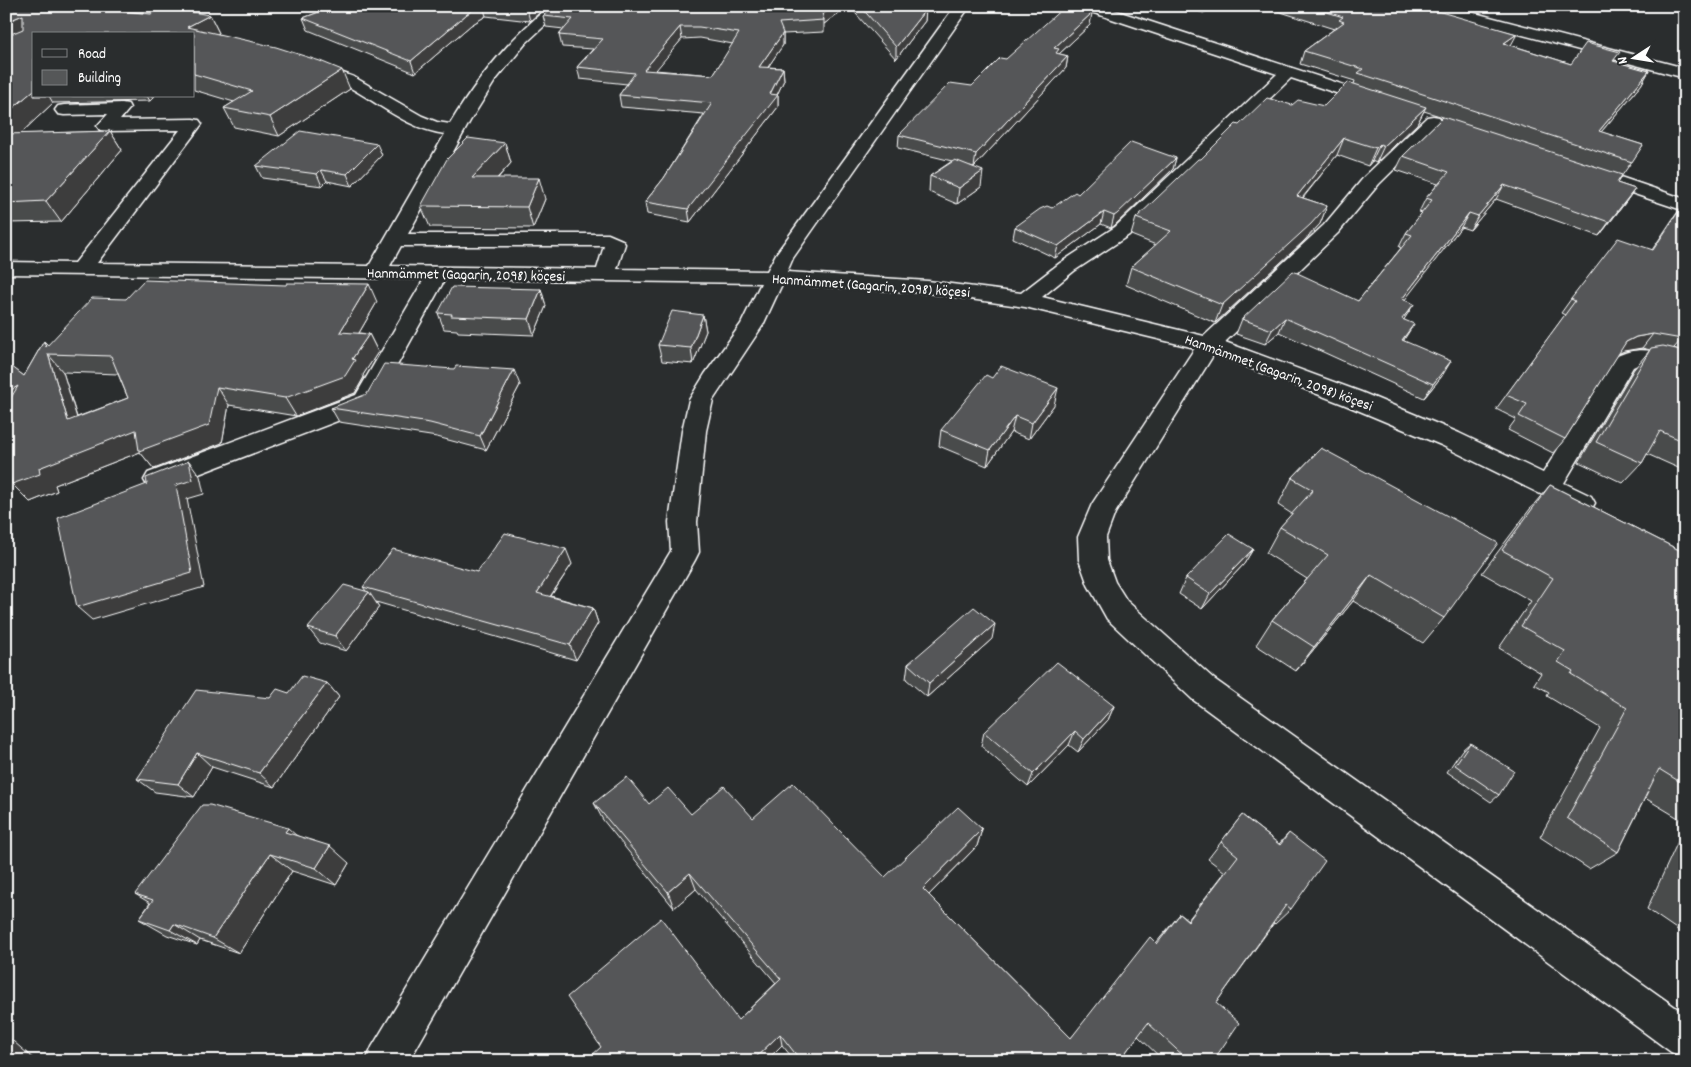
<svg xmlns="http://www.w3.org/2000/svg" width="1691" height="1067" font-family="Dekko,sans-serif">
<rect width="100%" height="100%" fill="#2a2d2e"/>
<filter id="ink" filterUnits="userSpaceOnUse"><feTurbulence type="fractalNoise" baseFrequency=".02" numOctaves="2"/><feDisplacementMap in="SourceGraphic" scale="10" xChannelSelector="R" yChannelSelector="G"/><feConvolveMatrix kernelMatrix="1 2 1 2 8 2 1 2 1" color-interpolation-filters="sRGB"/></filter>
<g filter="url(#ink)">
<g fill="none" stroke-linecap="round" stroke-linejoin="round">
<defs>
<g id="minor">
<path d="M550,6H566L526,43L495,81L470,121L408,234H608L622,240L625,244L617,269L767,271L776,254L955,6H970L793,258L787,272L928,281L1021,293L1060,263L1115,227L1277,74L1082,9L1080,6H1102L1381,97L1383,101L1381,105L1375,106L1291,78L1129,235L1074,271L1042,297L1204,336L1324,225L1365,176L1427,117L1433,116L1439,117L1442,121L1439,125L1379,184L1338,233L1225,342L1361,392L1459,433L1543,473L1616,357C1639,344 1662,352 1685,361V378C1669,373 1649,358 1633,367L1564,483L1591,496L1595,503L1591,510L1582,513L1573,510L1441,445L1343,404L1214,354L1115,513L1106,537L1107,560L1115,582L1127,601L1214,679L1685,1014V1058L1671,1052L1192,699L1107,619L1088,585L1079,560L1078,537L1092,504L1195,348L1025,307L928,293L782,284L763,325L713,400L706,431L697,522L699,552L695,560L409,1061H366L372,1047L671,551L669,522L682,431L689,400L705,374L741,324L761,283L445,279L374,407L157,490L148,487L144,480L148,473L356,395L424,279L6,274V262L75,263L180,130L106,131L100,130L97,126L108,114L64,115L58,114L55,110L58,106L64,105L122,103L128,104L130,108L120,120L193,119L199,120L202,124L97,263L369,266L445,134C406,129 377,101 343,84C332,78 318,75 306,70L304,67L306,64H318L354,77L422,116L437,122L450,124C477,79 509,39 550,6ZM401,246H604L597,269L390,266Z"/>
<polygon points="1423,6 1448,6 1685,68 1685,78 1425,9"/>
<polygon points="1582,164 1685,199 1685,211 1575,174 1573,170 1575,166"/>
</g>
</defs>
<use href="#minor" stroke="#fff" stroke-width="3"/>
<use href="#minor" fill="#2a2d2e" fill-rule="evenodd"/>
</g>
<g fill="#494b4c" stroke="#fff" fill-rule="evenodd">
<polygon points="6,6 90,6 88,7 151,14 210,15 219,33 218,34 350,89 279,136 234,127 224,108 234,102 194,90 194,34 34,34 34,96 155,96 150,101 53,103 20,134 110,131 122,150 61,222 6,223"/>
<polygon points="335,6 547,6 530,21 486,16 471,25 415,73 308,30 303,18"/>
<path d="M554,6H848L824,24V32L783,34V45L768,67L783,68L784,80L777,95H778V107L690,222L647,214L645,202L664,178L704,114L621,107L619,95L627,84L580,79L577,67L593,49L562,47L559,35L564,29L546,27L543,16ZM700,38L733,44L713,75L655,70L682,39Z"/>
<polygon points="849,6 912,6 912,8 926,9 925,21 896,59"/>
<polygon points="1181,6 1217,6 1203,13"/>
<polygon points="1262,6 1433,6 1431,9 1511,45 1571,64 1614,62 1649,71 1641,85 1601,132 1643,145 1617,183 1635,189 1625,203 1599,236 1496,199 1470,230 1461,227 1404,300 1404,341 1442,376 1424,398 1279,332 1265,344 1236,334 1242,319 1358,301 1401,248 1399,247 1406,233 1422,213 1419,212 1426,198 1438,184 1396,170 1403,156 1443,117 1424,111 1417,124 1376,163 1372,161 1368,166 1337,155 1303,198 1327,206 1320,224 1303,242 1215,323 1126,285 1131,267 1156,245 1131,235 1136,218 1239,125 1292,105 1324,106 1354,84 1355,81 1300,64 1304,51 1334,29"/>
<polygon points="1090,25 1059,54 1068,56 1066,68 974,167 970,166 981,187 957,204 929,192 930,176 952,161 898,148 899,135 972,86 1006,59"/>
<polygon points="505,143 511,163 498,178 545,199 533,228 430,227 421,206"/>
<polygon points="382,155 352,186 327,181 322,186 262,178 256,166"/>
<polygon points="1176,158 1173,169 1114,226 1111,228 1101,224 1055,258 1013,238 1015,227 1052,208 1078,194"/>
<polygon points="1682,206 1682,339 1674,348 1685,352 1685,471 1647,454 1642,463 1623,483 1579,462 1634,369 1650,350 1642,348 1624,351 1618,354 1565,439 1553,453 1508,430 1516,419 1496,409 1565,315 1561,313 1571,299 1652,250 1672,220"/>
<polygon points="541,289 546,306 534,335 458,332 457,330 444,329 438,313"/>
<path d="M126,299L377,302L359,333L369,334L378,352L363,375L364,377L355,393L296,416L229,405L222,443L154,469L140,452L55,485L57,491L30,502L12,484L9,469H6V363L24,376L44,341L48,345ZM63,372L118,374L128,398L77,417Z"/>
<polygon points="703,315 706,331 693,364 662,361 658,345"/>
<polygon points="520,385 486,450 437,437 339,422 331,408"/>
<polygon points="1054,405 1029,439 1011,432 987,466 939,446 941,430"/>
<polygon points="1321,448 1444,618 1423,643 1353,601 1296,671 1256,645 1272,620 1307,579 1266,553 1280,527 1292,514 1278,505 1292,478"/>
<polygon points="1550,485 1685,553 1685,822 1645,798 1618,852 1589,869 1540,837 1600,728 1547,696 1549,692 1534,684 1541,673 1499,648 1531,601 1482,573 1530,509"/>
<polygon points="1253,549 1244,564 1202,609 1179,594 1186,578"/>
<polygon points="572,564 551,596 593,608 598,623 576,660 376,602 379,607 346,651 320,643 308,628 366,591 363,587 477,572"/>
<polygon points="992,639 927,697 906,679 908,664"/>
<polygon points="327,683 339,697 274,787 212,767 194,797 155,792 137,779 270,698"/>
<polygon points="1114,706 1108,720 1078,752 1069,745 1028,787 981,746 984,732"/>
<polygon points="1470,743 1499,795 1491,802 1447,772 1462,750"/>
<polygon points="594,803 649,804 691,814 753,818 885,877 982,829 977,846 929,895 1071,1038 1156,943 1180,914 1188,920 1225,872 1208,859 1242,815 1279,844 1289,833 1291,909 1275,924 1274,923 1216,1003 1213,1061 1164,1061 1138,1036 1119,1061 795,1061 782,1045 766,1061 594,1061 738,1020 776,983 696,889 674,908 603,820"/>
<polygon points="1685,826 1685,935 1647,909"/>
<polygon points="296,835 349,863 336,885 292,871 239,953 200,940 197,945 167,935 139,919 150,903 135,894"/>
</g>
<g fill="#3c3d3e" stroke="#fff">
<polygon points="479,6 483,6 486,16 471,25 415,73 411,61 467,14"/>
<polygon points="531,6 547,6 530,21 527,9"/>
<polygon points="833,6 848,6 824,24 824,20 822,13"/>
<polygon points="1205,6 1217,6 1203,13"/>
<polygon points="1429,6 1433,6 1429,14 1427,8"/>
<polygon points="926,9 925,21 896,59 896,47"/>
<polygon points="1092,13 1090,25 1059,54 1057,62 1054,48"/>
<polygon points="23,15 34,33 6,45 6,22"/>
<polygon points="210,15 219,33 197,45 187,27"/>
<polygon points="680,27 682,39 646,82 644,70"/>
<polygon points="783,33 783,45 760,79 759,67"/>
<polygon points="1517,34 1510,47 1504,43"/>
<polygon points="1068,56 1066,68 974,167 976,154"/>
<polygon points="783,68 784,80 776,97 778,95 778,107 690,222 688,209 770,94"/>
<polygon points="342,70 350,89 279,136 270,117"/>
<polygon points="1649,71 1641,85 1590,145 1599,131"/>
<polygon points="34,90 34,96 49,96 53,103 6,147 6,114"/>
<polygon points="147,96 155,96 150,101"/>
<polygon points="1426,107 1417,124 1376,163 1384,146"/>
<polygon points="110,131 122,150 61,222 46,201"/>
<polygon points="1344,138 1337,155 1290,213 1297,196"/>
<polygon points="505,143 511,163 479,198 472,178"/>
<polygon points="377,144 382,155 352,186 347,174"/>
<polygon points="1380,144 1372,161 1368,166 1376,148"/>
<polygon points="1176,158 1173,169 1114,226 1111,228 1114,216"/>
<polygon points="321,170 327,181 322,186 317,174"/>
<polygon points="983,171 981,187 957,204 959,188"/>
<polygon points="539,178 545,199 533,228 527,207"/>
<polygon points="1504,185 1496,199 1470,230 1478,216"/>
<polygon points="1635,189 1625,203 1599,236 1609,222"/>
<polygon points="1327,206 1320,224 1303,242 1215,323 1222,305"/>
<polygon points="1104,212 1101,224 1055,258 1058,246"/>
<polygon points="1469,213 1461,227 1394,314 1402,299"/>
<polygon points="369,284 377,302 349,350 340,332"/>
<polygon points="541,289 546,306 534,335 529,319"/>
<polygon points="1414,304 1405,318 1394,333 1402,319"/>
<polygon points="703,315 706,331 693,364 691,348"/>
<polygon points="1285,318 1279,332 1265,344 1272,330"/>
<polygon points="1414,324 1405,338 1394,354 1402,340"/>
<polygon points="369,334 378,352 363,375 364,377 355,393 296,416 285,398 352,359"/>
<polygon points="1653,334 1642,348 1624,351 1614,356 1626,342 1636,337"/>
<polygon points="48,354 63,372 83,438 68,421"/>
<polygon points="1451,361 1442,376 1424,398 1433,384"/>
<polygon points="514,370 520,385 486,450 480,436"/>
<polygon points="18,386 6,422 6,393"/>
<polygon points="217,387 229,405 222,443 154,469 140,452 55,485 57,491 30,502 12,484 39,468"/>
<polygon points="1058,388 1054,405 1029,439 1032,423"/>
<polygon points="1015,416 1011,432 987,466 990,450"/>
<polygon points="189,461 200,476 204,494 187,499 204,587 92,620 77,607 176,485"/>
<polygon points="566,549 572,564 543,607 537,593"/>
<polygon points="1253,549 1244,564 1202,609 1210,594"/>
<polygon points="1371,575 1353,601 1296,671 1314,647"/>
<polygon points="369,592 379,607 346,651 335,636"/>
<polygon points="593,608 598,623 576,660 570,645"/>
<polygon points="995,624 992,639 927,697 929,683"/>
<polygon points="327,683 339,697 274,787 259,773"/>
<polygon points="1114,706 1108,720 1078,752 1084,739"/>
<polygon points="1075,731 1069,745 1028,787 1033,774"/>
<polygon points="197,753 212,767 194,797 178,784"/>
<polygon points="288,828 308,846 285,832"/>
<polygon points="982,829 977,846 920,904 923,889"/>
<polygon points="330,846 349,863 336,885 316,868"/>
<polygon points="270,854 292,871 239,953 213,938"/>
<polygon points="690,873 696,889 674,908 668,892"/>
<polygon points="174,924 200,940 197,945 170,930"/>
<polygon points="780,1034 782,1045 766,1061 752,1061"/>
<polygon points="6,1035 36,1061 21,1061 6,1048"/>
</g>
<g fill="#555758" stroke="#fff" fill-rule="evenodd">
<polygon points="6,6 82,6 151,14 162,7 210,15 187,27 276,47 320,61 342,70 270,117 224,108 252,91 194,74 194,34 34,34 34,90 6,114 6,61 9,59 6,59 6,36 23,29 23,15 6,22"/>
<polygon points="335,6 479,6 467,14 411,61 303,18"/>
<polygon points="501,6 531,6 527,9"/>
<path d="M554,6H833L825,13H822L824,20L779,23L783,33L759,67L783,68L770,94L778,95L688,209L645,202L664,178L712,103L619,95L635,73L577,67L603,39L559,35L573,19L543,16ZM680,27H699L739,33L713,75L644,70Z"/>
<polygon points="860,6 909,6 909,7 926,9 896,47"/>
<polygon points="1308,6 1429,6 1427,8 1517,34 1504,43 1571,64 1586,43 1620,52 1613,61 1649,71 1599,131 1643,145 1632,162 1358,73 1363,69 1304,51 1344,22 1339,20 1343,17"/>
<polygon points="1064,7 1092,13 1054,48 1059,49 1056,53 1068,56 976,154 899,135 950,83 972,86 1000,58 1006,59"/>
<polygon points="1348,82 1426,107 1384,146 1380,144 1376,148 1344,138 1297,196 1327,206 1311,224 1222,305 1131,267 1171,231 1136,218 1198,159 1201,159 1236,124 1239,125 1267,98 1292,105 1298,100 1324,106"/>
<polygon points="1443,117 1622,175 1617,183 1635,189 1609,222 1504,185 1478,216 1469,213 1402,299 1414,304 1402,319 1414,324 1402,340 1451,361 1433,384 1285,318 1272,330 1242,319 1293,271 1358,301 1412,235 1406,233 1432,200 1426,198 1449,172 1403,156"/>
<polygon points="110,131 46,201 6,203 6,134"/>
<polygon points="300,131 377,144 347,174 321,170 317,174 256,166"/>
<polygon points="468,138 505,143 472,178 539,178 527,207 421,206 447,159"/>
<polygon points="1131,142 1176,158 1117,214 1114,216 1104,212 1058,246 1015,227 1040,209 1047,206 1052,208 1075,192 1078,194"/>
<polygon points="955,160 983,171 959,188 930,176"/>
<polygon points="1682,206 1685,207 1685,334 1682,339 1653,334 1636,337 1626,342 1565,439 1519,416 1527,404 1506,395 1575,301 1571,299 1618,238 1653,250"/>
<path d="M144,280L286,285L287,283L369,284L340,332L369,334L352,359L355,360L345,376L285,398L217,387L209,425L139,451L136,430L39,468L40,474L12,484L6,459V406L18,386L6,393V363H7L24,376L44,341L46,347L92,298L126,299ZM48,354L111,356L128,398L68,421Z"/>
<polygon points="452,287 541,289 529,319 451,316 452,314 438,313"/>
<polygon points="672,311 703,315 691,348 658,345"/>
<polygon points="1663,346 1676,349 1685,352 1685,442 1660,431 1642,463 1596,442 1651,348"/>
<polygon points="384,364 454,369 456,366 514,370 480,436 430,423 331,408 367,394"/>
<polygon points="1001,366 1058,388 1032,423 1015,416 990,450 941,430 986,375 992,378"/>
<polygon points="1321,448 1498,543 1444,618 1371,575 1314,647 1272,620 1328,555 1280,527 1313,490 1292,478"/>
<polygon points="189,461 193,480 176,485 192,573 77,607 58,518 147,484 146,478"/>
<polygon points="1550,485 1685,553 1685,785 1659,769 1618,852 1567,818 1627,708 1571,674 1573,671 1558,662 1565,651 1521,626 1553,578 1502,550"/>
<polygon points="505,533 566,549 537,593 593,608 570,645 363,587 393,549 477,572"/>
<polygon points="1229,534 1253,549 1210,594 1186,578"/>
<polygon points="344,585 369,592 335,636 308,628"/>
<polygon points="974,607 995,624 929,683 908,664"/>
<polygon points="1057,662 1114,706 1084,739 1075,731 1033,774 984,732"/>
<polygon points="302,676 327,683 259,773 197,753 178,784 137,779 196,690 270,698 277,689 289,693"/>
<polygon points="1470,743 1514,771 1499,795 1455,765"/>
<polygon points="627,777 649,804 668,788 691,814 724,786 753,818 793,783 885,877 958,807 982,829 923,889 1071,1038 1150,937 1157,944 1180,914 1188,921 1238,856 1221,842 1242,815 1280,845 1289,833 1325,861 1291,909 1286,905 1216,1003 1239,1023 1213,1061 1189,1061 1148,1023 1119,1061 801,1061 780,1034 752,1061 594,1061 591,1056 601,1047 567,997 661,918 738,1020 781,979 690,873 668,892 594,803"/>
<polygon points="202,805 210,805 288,828 285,832 330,846 316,868 270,854 213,938 174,924 170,930 139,919 153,900 135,894"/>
<polygon points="1685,881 1685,896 1680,893"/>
<polygon points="6,1048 21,1061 6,1061"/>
</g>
</g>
<g text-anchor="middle" stroke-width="5" stroke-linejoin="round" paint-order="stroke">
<g font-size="15" fill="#fff" stroke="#2a2d2e">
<text transform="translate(466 274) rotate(1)" y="5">Hanmämmet (Gagarin, 2098) köçesi</text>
<text transform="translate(871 285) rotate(4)" y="5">Hanmämmet (Gagarin, 2098) köçesi</text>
<text transform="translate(1279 372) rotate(20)" y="5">Hanmämmet (Gagarin, 2098) köçesi</text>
</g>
</g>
<rect width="1691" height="1067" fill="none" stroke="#2a2d2e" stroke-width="25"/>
<rect x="12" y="12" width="1666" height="1042" fill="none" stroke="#fff" stroke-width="2" filter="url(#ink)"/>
<rect x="32" y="32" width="162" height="65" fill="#2a2d2e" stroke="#7f8182"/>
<rect x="42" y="49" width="25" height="8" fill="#2a2d2e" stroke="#7f8182"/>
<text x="78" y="58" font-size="15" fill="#ffffff">Road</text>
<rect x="42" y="70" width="25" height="15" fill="#555758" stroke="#7f8182"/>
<text x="78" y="82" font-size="15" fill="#ffffff">Building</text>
<g transform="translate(1634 58) rotate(258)" stroke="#2a2d2e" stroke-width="4" paint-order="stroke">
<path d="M0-4L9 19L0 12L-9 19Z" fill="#ffffff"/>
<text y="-8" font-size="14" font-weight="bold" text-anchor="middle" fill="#ffffff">N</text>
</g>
</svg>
